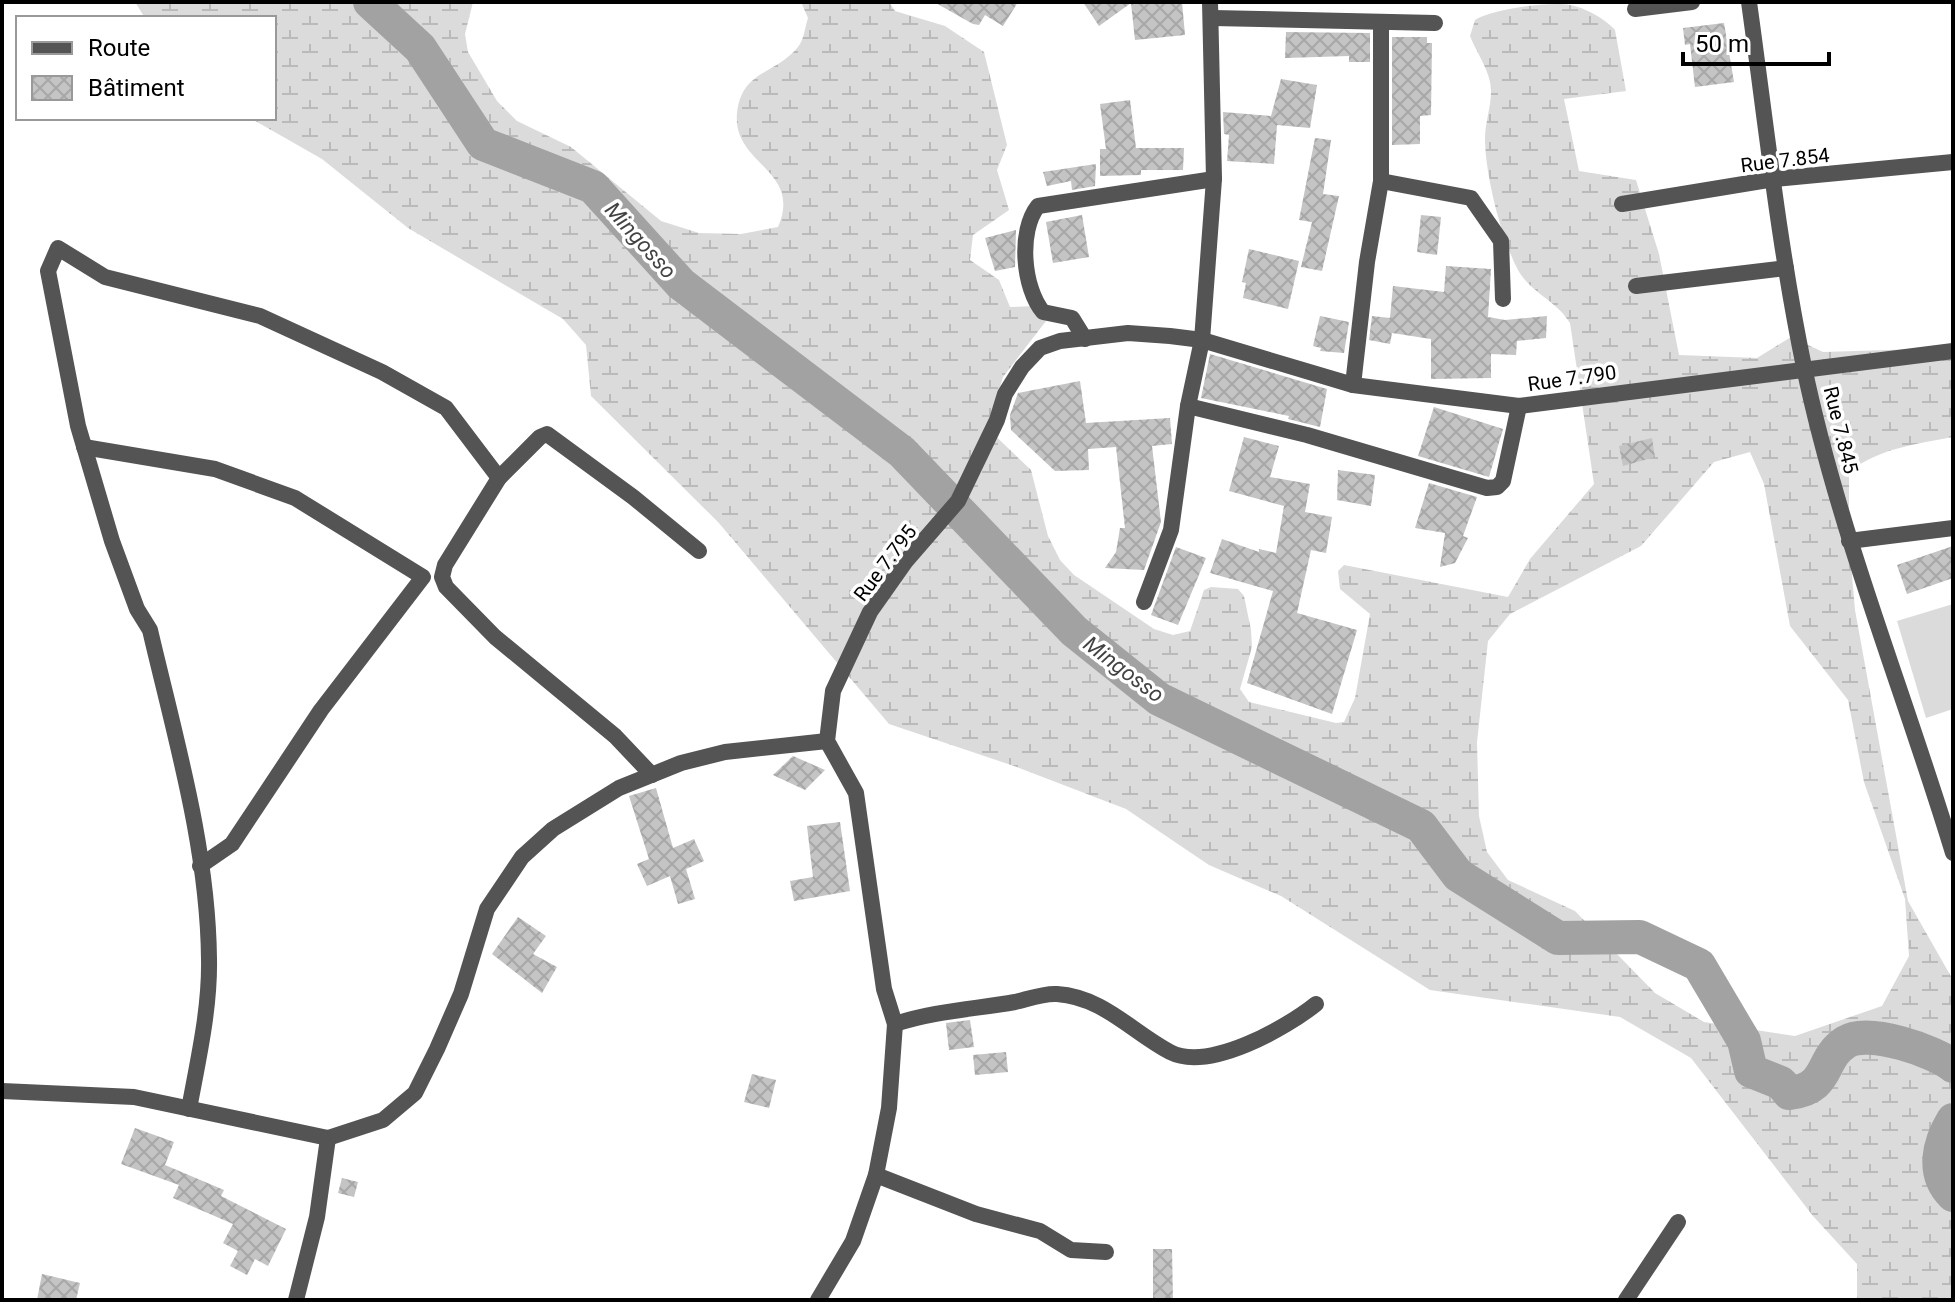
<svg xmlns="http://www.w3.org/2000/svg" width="1955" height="1302" font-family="Roboto,sans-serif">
<defs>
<pattern id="wetland-marsh" width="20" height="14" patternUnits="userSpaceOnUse" patternTransform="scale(2)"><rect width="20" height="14" fill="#dbdbdb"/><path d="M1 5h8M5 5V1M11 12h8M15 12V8" fill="none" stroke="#bababa"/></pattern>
<pattern id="building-cross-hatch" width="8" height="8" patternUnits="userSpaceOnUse" patternTransform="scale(2)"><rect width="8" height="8" fill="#c4c4c4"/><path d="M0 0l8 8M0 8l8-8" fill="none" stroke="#a7a7a7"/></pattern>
</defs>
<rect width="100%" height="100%" fill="#fff"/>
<path fill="url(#wetland-marsh)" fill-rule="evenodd" d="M135,2H473L465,34L468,52L497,101L517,121L571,147L661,221L699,233L741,234L778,227C803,169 732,165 737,113C742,70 775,75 798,47C804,40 805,27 808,18L801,2H889L895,11L945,26L984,52L1007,145L997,170L1009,210L973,235L970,260L999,280L1010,307L1038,306L1046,321L1003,377L987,428L1031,470L1048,536L1060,560L1074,575L1154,629L1173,635L1190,631L1204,590L1211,587L1238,589L1244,596L1251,630L1252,647L1240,689L1249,702L1336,723L1344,722L1355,698L1370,614L1340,589L1338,571L1344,565L1508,597L1530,559L1594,484L1570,323C1557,301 1531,293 1518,270C1501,238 1485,174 1485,138C1485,120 1494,99 1490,82C1487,67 1476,51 1470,36L1475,20C1492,9 1551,1 1570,5C1584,7 1607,20 1615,30L1626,91L1564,99L1579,171L1636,180L1659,254L1679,355L1757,358L1791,337L1823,352L1953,348V437C1917,444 1879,448 1849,472V541L1855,610L1908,901L1953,980V1300H1857V1264L1813,1216L1691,1058L1620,1017L1430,990L1281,896L1209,865L1126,809L1014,766L889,724L718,522L591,396L586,345L563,319L408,228L322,159L250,118H274V18H145ZM1750,452L1764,484L1790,626L1848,700L1864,782L1905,899L1909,956L1882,1006L1795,1036L1704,1022L1655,993L1575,911L1508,880L1487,852L1479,816L1477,742L1488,641L1510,614L1641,546L1714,462Z"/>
<polygon fill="#dbdbdb" points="1953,604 1953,709 1926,718 1897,621"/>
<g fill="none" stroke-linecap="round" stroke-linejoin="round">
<g stroke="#a2a2a2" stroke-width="34">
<path d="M370,2L420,48L483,144L593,187L681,284L902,452L1074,631L1159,699L1421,826L1458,875L1558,938L1640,937L1699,965L1744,1041L1751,1071L1781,1083L1789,1093C1831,1089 1819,1059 1846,1042C1868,1028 1935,1051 1953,1066"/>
<path d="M1953,1120C1939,1143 1931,1173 1953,1195"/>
</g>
</g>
<g fill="url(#building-cross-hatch)">
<polygon points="934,2 1018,2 1003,26 985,15 979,25 973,24"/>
<polygon points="1083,2 1182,2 1185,35 1135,40 1131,3 1099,26"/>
<polygon points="1724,23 1734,82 1695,87 1690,44 1685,45 1683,28"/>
<polygon points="1286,32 1370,33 1370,62 1349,62 1349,56 1285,58"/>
<polygon points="1392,37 1427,37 1427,43 1432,43 1431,115 1420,116 1420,144 1392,145"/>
<polygon points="1281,79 1317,85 1310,128 1277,125 1274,164 1227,161 1229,135 1224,134 1223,112 1271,116"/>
<polygon points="1130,100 1136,148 1184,148 1183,170 1141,170 1141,175 1100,176 1100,149 1106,149 1100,104"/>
<polygon points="1315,138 1331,140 1323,194 1339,196 1322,271 1301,267 1312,222 1299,220"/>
<polygon points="1096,164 1095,186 1072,190 1071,181 1047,186 1043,172"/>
<polygon points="1082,215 1089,257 1053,263 1046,222"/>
<polygon points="1421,215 1441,217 1437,255 1417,252"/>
<polygon points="1016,230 1015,267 995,271 985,238"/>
<polygon points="1249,249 1299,261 1288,309 1243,298 1246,283 1242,282"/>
<polygon points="1446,266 1491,269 1488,317 1505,320 1547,316 1546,338 1517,341 1516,355 1491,354 1491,378 1431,379 1431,339 1392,333 1390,344 1369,340 1372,316 1390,318 1393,286 1444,292"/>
<polygon points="1320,316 1349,322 1344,353 1320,351 1321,348 1313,346"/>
<polygon points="1210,354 1327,389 1320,427 1288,419 1289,416 1201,398"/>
<polygon points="1080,381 1086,423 1170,418 1172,444 1152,446 1161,522 1144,570 1105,568 1116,552 1120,528 1125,528 1116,447 1088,449 1089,470 1055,471 1011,430 1010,415 1018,393"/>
<polygon points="1434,407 1503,429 1489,477 1418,456"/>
<polygon points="1244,437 1279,446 1270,477 1310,484 1305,512 1332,517 1326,553 1311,550 1297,613 1357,630 1332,714 1247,683 1273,591 1210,573 1222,539 1259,552 1259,549 1276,553 1284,506 1229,491"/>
<polygon points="1652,438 1655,457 1623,466 1619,446"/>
<polygon points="1338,470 1375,475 1371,506 1337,500"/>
<polygon points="1429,483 1477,497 1463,536 1468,538 1455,563 1440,567 1445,533 1415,528"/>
<polygon points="1953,546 1953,578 1907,594 1897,565"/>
<polygon points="1176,547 1206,558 1178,625 1151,615"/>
<polygon points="793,756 825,770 805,790 773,775"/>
<polygon points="656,788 673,848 694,839 704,861 686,869 695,899 678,904 670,876 647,886 637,864 649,859 629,796"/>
<polygon points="840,822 850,891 794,901 790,881 813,877 807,826"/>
<polygon points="518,917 546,936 533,954 557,967 542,993 492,954"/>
<polygon points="970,1020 974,1047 949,1050 946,1023"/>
<polygon points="1006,1052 1008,1072 975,1075 973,1055"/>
<polygon points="752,1074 776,1080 769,1108 744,1102"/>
<polygon points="135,1128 174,1142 165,1165 224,1190 221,1196 286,1229 268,1266 255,1259 247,1275 230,1266 238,1251 223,1243 233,1224 173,1198 179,1185 121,1164"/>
<polygon points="342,1178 358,1182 354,1197 338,1193"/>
<polygon points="1153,1249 1172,1249 1173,1300 1153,1300"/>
<polygon points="42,1274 80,1283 76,1300 37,1300"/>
</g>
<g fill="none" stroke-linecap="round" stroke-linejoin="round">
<g stroke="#545454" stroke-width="16">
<path d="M1749,2C1766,124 1779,247 1804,367C1839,534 1904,691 1953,853"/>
<polyline points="1635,9 1692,2"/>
<polyline points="1213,18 1435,23"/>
<polyline points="1381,181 1471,198 1501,241 1503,299"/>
<polyline points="1622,204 1774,179 1953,162"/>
<polyline points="1636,286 1786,268"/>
<path d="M1085,339L1072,318L1043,312C1023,288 1018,231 1038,206L1214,179"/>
<polyline points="1353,385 1367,262 1381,181 1381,22"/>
<polyline points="1188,406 1307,435 1487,488 1497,487 1503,481 1519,406"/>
<polyline points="84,447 215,469 295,498 423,577 321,710 232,844 200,866"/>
<polyline points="1849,541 1953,528"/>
<polyline points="1144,602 1171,530 1188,406 1202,340 1214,179 1210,2"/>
<polyline points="652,775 615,736 495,637 446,587 442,577 445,565 499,478 540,437 547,434 633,497 699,551"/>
<path d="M895,1024C934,1011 975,1009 1015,1002C1028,999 1044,993 1057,994C1103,997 1132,1032 1170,1052C1209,1072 1286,1028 1316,1004"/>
<polyline points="2,1091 134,1097 328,1138 383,1120 415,1093 437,1049 461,994 487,909 522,857 553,829 619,788 681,763 725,752 827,741"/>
<path d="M189,1109C198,1060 210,1009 209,959C208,848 175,737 150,630L137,609L112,541L78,426L48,271L58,248L105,277L260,316L382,372L446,408L499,478"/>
<polyline points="876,1175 976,1214 1040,1231 1071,1250 1106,1252"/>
<polyline points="296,1300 317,1217 328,1138"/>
<polyline points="818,1300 853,1241 876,1175 889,1108 895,1024 884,989 856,793 827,741 833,691 870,612 906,561 958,501 997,420 1005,394 1022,367 1040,348 1060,341 1128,333 1170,336 1202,340 1353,385 1519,406 1953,351"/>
<polyline points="1626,1300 1678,1222"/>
</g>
</g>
<g text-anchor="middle" stroke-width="7" stroke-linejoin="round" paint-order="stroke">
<g font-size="20" fill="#000" stroke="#fff">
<text transform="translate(1785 160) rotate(-7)" y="7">Rue 7.854</text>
<text transform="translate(1572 378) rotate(-8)" y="7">Rue 7.790</text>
<text transform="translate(1841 430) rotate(76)" y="7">Rue 7.845</text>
<text transform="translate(885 563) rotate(-53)" y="7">Rue 7.795</text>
</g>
<g font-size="22" font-style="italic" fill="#434343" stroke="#fff">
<text transform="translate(641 240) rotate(48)" y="8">Mingosso</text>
<text transform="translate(1124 669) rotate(37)" y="8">Mingosso</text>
</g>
</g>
<rect width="1955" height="1302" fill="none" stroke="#000000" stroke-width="8"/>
<rect x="16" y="16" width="260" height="104" fill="#ffffff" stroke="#999999" stroke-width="2"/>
<rect x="32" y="42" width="40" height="12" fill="#545454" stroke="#999999" stroke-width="2"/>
<text x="88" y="56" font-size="24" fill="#000000">Route</text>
<rect x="32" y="76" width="40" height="24" fill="url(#building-cross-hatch)" stroke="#999999" stroke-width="2"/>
<text x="88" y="96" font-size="24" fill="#000000">Bâtiment</text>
<path d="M1683 52v12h146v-12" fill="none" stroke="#000000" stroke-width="4"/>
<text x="1695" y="52" font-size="24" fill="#000000" stroke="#ffffff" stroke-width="6" paint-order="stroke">50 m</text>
</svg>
